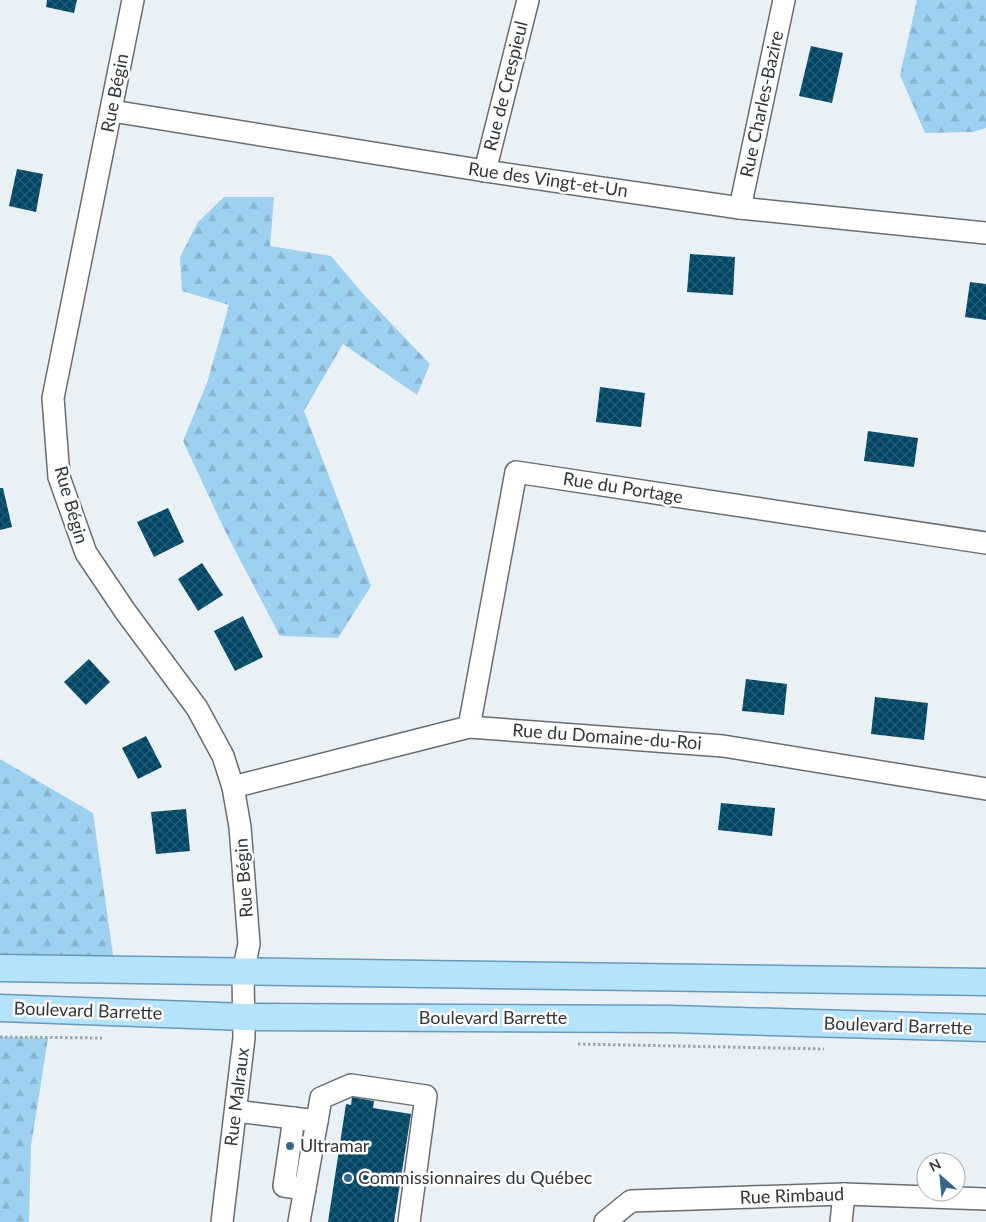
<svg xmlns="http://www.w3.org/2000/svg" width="986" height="1222" font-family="Lato,sans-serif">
<defs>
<pattern id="forest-firs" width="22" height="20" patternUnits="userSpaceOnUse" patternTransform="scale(1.25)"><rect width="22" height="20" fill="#9ed0f0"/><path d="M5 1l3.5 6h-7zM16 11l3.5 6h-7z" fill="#89b3cf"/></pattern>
<pattern id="building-cross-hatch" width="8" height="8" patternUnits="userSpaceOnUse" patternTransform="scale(1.25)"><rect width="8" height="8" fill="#004564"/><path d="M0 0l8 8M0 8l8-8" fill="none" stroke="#275e77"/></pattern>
</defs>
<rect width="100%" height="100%" fill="#eaf1f6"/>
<g fill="url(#forest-firs)">
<polygon points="917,0 986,0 986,128 973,132 925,133 900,75"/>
<polygon points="224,197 274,197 270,246 331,256 364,295 430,364 417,395 343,344 304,411 371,586 338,638 280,636 226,533 183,441 207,383 229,305 182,291 180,257 198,222"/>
<polygon points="0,759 93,813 115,969 0,968"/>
<polygon points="0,1037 48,1038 31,1146 29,1222 0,1222"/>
</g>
<g fill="url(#building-cross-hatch)">
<polygon points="47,0 77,0 74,13 46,7"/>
<polygon points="811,46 843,53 832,103 799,96"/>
<polygon points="17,169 43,174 36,212 9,206"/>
<polygon points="690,254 735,257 733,295 687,292"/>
<polygon points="970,282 986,284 986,320 965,317"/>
<polygon points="600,387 645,393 641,427 596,422"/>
<polygon points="868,431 918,438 914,467 864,461"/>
<polygon points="0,488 3,488 12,527 0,530"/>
<polygon points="168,508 184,542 154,557 137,522"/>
<polygon points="202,563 223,595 198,611 178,579"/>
<polygon points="243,616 263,657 235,671 214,631"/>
<polygon points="89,659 110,682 86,705 64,682"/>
<polygon points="746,679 787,684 784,715 742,711"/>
<polygon points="875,697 928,703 924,740 871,734"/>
<polygon points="146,736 162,767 138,779 122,748"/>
<polygon points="721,803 775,808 772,836 718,830"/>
<polygon points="186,809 190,851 156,854 151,812"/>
<polygon points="352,1097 374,1101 373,1108 411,1114 394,1222 328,1222 346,1104 351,1105"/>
</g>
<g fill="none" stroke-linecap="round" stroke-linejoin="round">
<defs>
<g id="minor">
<polyline points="133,0 53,398 59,477 86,553 125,611 197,708 223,756 233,787 240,827 249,944 243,972 244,1038 222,1222"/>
<polyline points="112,111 485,171 740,208 986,233"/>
<polyline points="485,171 528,0"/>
<polyline points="740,208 784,0"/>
<polyline points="469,727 516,472 986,543"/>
<polyline points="233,787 469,727 723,746 986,789"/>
<polyline points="236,1111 317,1121 299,1222"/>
<polyline points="294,1118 284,1186 305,1189"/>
<polyline points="317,1121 321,1098 351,1085 426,1096 409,1222"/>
<polyline points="605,1222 631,1201 844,1194 986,1199"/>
<polyline points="841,1222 844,1194"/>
</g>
<g id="major">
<polyline points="0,968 986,982"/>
<polyline points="0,1008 246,1017 670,1019 986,1028"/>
</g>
</defs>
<use href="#minor" stroke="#676d71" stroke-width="24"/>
<use href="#major" stroke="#6799b8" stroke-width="29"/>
<g stroke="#9fa4a8" stroke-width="3" stroke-dasharray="2.5 2.5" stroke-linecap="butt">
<polyline points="0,1037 102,1038"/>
<polyline points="578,1044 824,1049"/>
</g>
<use href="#minor" stroke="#fff" stroke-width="21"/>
<use href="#major" stroke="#b5e2fd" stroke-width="26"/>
</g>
<g fill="#356785" stroke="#fcfeff" stroke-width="2">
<circle cx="290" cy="1146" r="5"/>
<circle cx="348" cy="1178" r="5"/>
</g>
<g text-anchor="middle" stroke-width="5" stroke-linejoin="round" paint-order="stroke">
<g font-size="18" fill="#343739" stroke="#fcfeff">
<text transform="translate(506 86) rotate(-76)" y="6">Rue de Crespieul</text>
<text transform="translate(115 93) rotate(-79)" y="6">Rue Bégin</text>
<text transform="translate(762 104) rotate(-78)" y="6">Rue Charles-Bazire</text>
<text transform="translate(548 180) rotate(8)" y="6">Rue des Vingt-et-Un</text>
<text transform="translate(623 488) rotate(9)" y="6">Rue du Portage</text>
<text transform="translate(71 505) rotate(74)" y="6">Rue Bégin</text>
<text transform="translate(607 737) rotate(4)" y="6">Rue du Domaine-du-Roi</text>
<text transform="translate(244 878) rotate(-94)" y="6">Rue Bégin</text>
<text transform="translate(88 1011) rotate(2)" y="6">Boulevard Barrette</text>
<text x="493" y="1024">Boulevard Barrette</text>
<text transform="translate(898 1026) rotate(2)" y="6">Boulevard Barrette</text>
<text transform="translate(237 1097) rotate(-83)" y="6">Rue Malraux</text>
<text transform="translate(792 1196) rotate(-2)" y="6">Rue Rimbaud</text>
</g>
<g font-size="18" fill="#343739" stroke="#fcfeff" text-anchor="start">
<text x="300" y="1152">Ultramar</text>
<text x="358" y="1184">Commissionnaires du Québec</text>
</g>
</g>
<g transform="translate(941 1177) rotate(333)"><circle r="24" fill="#fcfeff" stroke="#acaeb0"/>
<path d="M0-4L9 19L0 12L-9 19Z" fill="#356785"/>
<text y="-8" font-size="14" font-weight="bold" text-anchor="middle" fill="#343739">N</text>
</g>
</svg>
